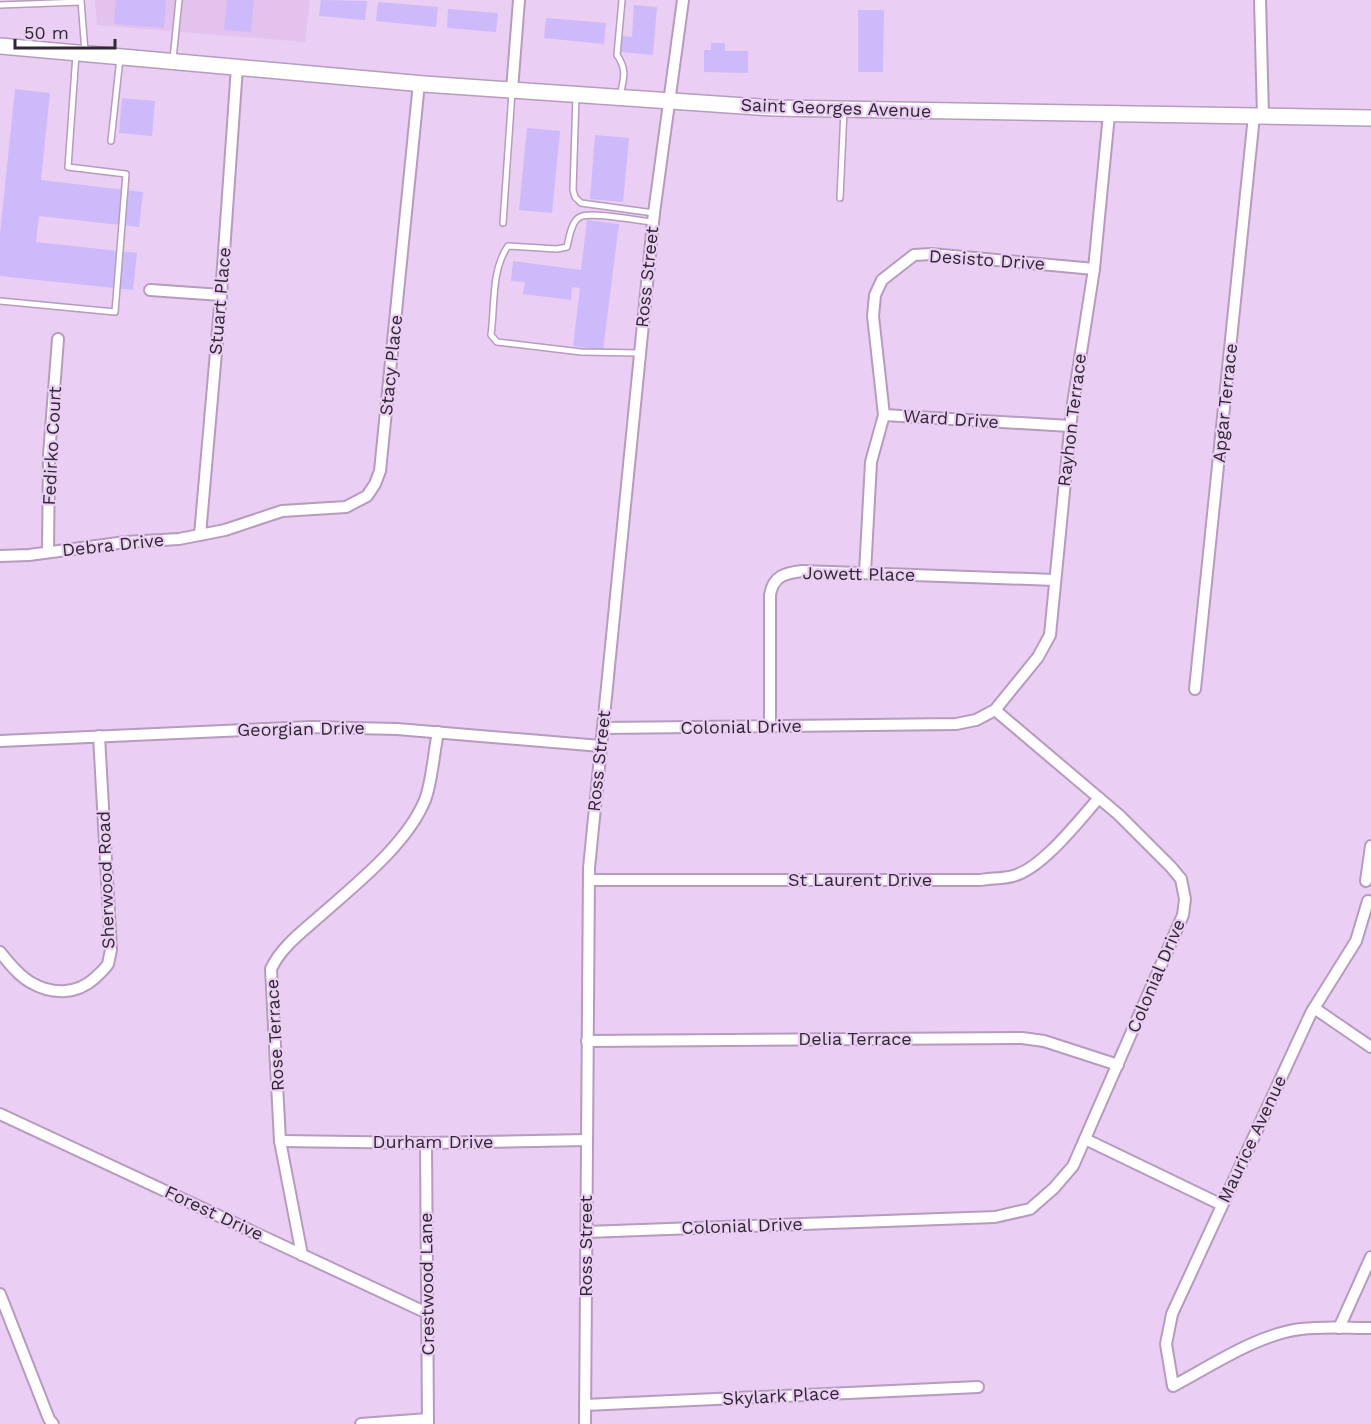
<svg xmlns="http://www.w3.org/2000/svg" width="1371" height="1424" font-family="'Work Sans',sans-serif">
<rect width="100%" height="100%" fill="#eacef3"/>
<polygon fill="#e3c2ed" points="95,0 310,0 305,42 97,25"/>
<g fill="#cdbafa">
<polygon points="116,0 166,0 164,28 114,24"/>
<polygon points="227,0 254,0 251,32 224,30"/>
<polygon points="321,0 367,1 365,20 319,16"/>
<polygon points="378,2 438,7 436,27 376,21"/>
<polygon points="634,5 657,7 653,55 620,52 621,36 632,37"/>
<polygon points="448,9 498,13 496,32 447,28"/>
<polygon points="858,10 884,10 883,72 858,72"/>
<polygon points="546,18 606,23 604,44 544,38"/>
<polygon points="711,43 725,43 725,51 748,51 748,73 704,72 704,50 711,50"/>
<polygon points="15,89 50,93 41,180 143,192 139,227 39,216 36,242 137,253 133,290 0,276 0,234"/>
<polygon points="122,98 155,101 152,136 119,133"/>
<polygon points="527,128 560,131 552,213 519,210"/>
<polygon points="595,135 629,138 623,202 590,199"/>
<polygon points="587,220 619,224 603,350 573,346 580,288 572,287 571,300 523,294 525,282 511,281 513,261 581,270"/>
</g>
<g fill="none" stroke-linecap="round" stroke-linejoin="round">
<defs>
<g id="service">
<polyline points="81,1 85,52"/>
<polyline points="0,5 81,2"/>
<polyline points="173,59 179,0"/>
<polyline points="576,96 573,190 575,197 581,203 654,213"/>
<path d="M620,97C623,79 628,71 617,55L622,0"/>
<polyline points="111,141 120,58"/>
<polyline points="840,198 844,110"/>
<polyline points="503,223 512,92"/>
<polyline points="0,301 115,312 126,174 68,167 76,54"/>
<path d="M640,353L581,352L497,342L491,335C495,306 491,270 508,246L557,249L567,247C569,239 571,221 580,217C591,211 638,221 653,222"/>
</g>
<g id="minor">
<polyline points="1260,0 1263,116"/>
<polyline points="512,90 519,0"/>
<polyline points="150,290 221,295"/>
<polyline points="884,415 1070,426"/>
<polyline points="200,535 221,295 237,67"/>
<polyline points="48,552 49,455 58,339"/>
<polyline points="0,556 29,555 126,542 179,539 225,530 282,511 346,507 367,496 375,484 380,471 419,83"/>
<polyline points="865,573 871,462 884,415 873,316 875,295 882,280 914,255 931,254 1094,269"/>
<polyline points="1195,689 1254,116"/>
<path d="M770,726V595C773,576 785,573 802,571L1055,580"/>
<polyline points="603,728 956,724 976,720 995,710 1038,657 1050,635 1072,410 1094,269 1109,114"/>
<polyline points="0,741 312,727 397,729 601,746"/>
<path d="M589,880H981C991,878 1003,879 1013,876C1042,869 1079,820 1099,798"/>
<polyline points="1366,881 1371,846"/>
<path d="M1368,901L1356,941L1311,1013L1172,1314L1166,1344L1173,1386C1211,1366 1258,1334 1301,1329C1324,1326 1348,1328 1371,1328"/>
<path d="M0,952C9,963 18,975 30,982C52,995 76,995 95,978C99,974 105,969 108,964C109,960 110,954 111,950L99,736"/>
<polyline points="1314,1008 1371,1047"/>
<polyline points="587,1041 1022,1038 1044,1041 1118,1065"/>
<polyline points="0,1114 427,1313"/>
<polyline points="1085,1139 1222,1205"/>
<polyline points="280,1141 426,1143 587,1140"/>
<polyline points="426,1143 428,1424"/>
<polyline points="586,1232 995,1217 1030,1209 1054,1188 1073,1166 1183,915 1185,899 1181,879 1171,867 1119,815 995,710"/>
<path d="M302,1255L280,1141L271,969C281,947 303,931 321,915C356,884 407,844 425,800C432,782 434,751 438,732"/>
<polyline points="0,1294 49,1419 53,1424"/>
<polyline points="1339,1328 1371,1257"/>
<polyline points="585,1405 978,1387"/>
<polyline points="361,1424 428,1419"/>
<polyline points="585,1424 589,868 654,213 683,0"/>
</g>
<polyline id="secondary" points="0,46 424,84 773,108 1371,118"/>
</defs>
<use href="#service" stroke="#b69bbf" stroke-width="8"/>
<use href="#minor" stroke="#b69bbf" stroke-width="14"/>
<use href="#secondary" stroke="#b69bbf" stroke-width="18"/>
<use href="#service" stroke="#fff" stroke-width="5"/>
<use href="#minor" stroke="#fff" stroke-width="10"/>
<use href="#secondary" stroke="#fff" stroke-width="15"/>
</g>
<g text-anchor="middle" stroke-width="4.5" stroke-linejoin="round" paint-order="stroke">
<g font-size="18" fill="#312634" stroke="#eacef3">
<text transform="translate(836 108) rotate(2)" y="6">Saint Georges Avenue</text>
<text transform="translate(987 260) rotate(4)" y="6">Desisto Drive</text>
<text transform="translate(647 277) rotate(-84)" y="6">Ross Street</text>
<text transform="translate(220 301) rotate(-85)" y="6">Stuart Place</text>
<text transform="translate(391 365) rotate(-84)" y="6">Stacy Place</text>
<text transform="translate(1225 403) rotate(-84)" y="6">Apgar Terrace</text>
<text transform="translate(951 419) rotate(4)" y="6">Ward Drive</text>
<text transform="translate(1072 420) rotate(-83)" y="6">Rayhon Terrace</text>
<text transform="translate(52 446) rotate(-87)" y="6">Fedirko Court</text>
<text transform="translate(113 545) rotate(-6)" y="6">Debra Drive</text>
<text transform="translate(859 574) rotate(1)" y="6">Jowett Place</text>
<text transform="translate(741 727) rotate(-1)" y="6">Colonial Drive</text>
<text transform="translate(301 729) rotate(-1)" y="6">Georgian Drive</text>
<text transform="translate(599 761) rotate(-84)" y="6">Ross Street</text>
<text transform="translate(106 880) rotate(-92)" y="6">Sherwood Road</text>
<text x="860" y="886">St Laurent Drive</text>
<text transform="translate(1156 976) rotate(-67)" y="6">Colonial Drive</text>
<text transform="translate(275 1035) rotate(-93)" y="6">Rose Terrace</text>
<text x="855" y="1045">Delia Terrace</text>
<text transform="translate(1252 1139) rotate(-65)" y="6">Maurice Avenue</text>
<text x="433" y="1148">Durham Drive</text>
<text transform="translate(214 1213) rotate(25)" y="6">Forest Drive</text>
<text transform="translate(742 1226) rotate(-2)" y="6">Colonial Drive</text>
<text transform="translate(586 1246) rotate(-90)" y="6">Ross Street</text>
<text transform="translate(427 1284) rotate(-91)" y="6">Crestwood Lane</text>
<text transform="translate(781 1396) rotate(-3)" y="6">Skylark Place</text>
</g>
</g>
<path d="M15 39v9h100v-9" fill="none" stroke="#312634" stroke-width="3"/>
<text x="24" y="39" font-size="18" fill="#312634" stroke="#eacef3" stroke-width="4.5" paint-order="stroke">50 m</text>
</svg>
